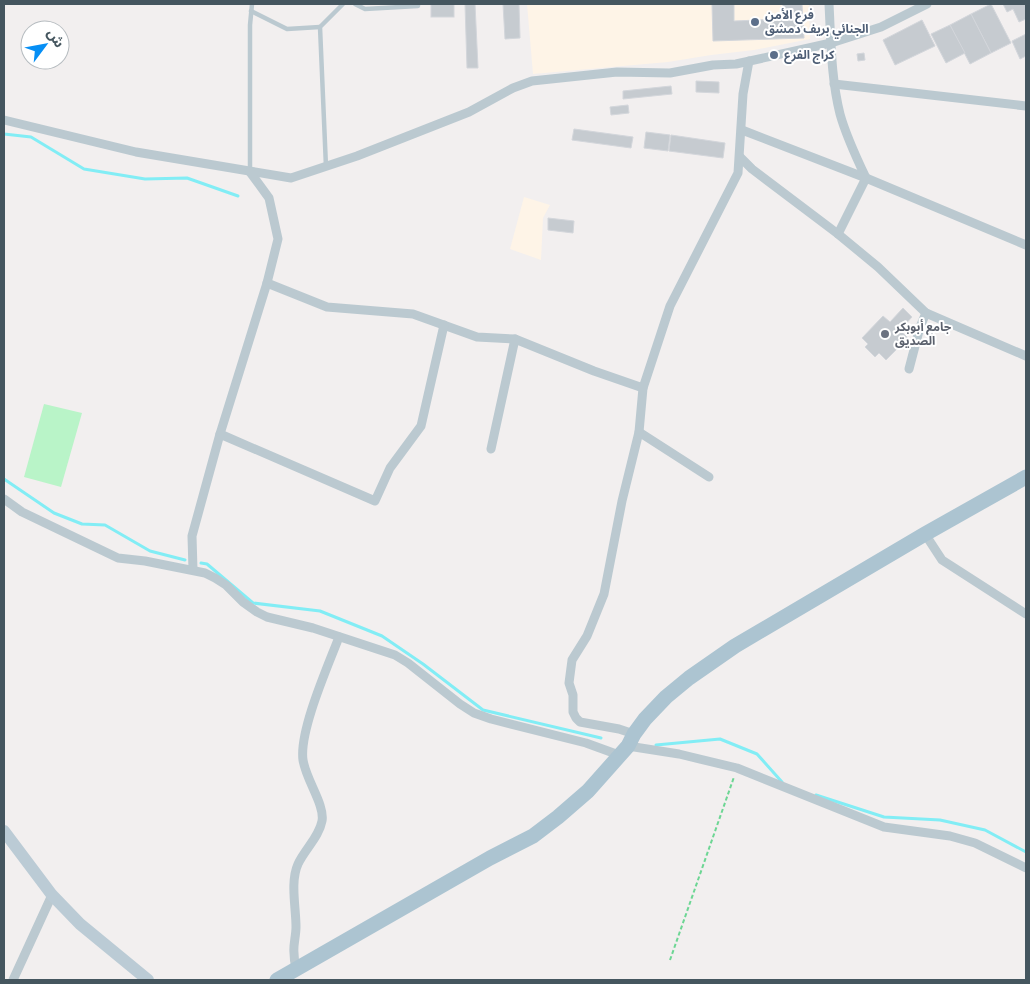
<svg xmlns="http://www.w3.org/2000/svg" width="1030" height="984" font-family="'PT Sans Narrow','Noto Sans Arabic',sans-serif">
<rect width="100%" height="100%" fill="#f2efef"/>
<g fill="#fef4e7">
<polygon points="527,4 809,4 810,39 754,50 711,55 668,62 533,74"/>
<polygon points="524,197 550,205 543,218 541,260 510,249"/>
</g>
<polygon fill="#b9f4c8" points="44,404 82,413 61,487 24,477"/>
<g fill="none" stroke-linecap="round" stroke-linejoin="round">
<g stroke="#82edf5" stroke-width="3">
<polyline points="4,134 31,137 84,169 145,179 187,178 238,196"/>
<polyline points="4,479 54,513 82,524 105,525 150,551 185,560"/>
<polyline points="201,563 207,564 253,603 320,611 382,636 423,664 483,710 601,738"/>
<polyline points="656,745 720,739 757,754 782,782"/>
<polyline points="816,795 884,817 940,820 985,830 1026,852"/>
</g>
</g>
<g fill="#c6cbd0" stroke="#d3d6db">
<rect x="431" y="4" width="23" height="13"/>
<polygon points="465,4 475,4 478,68 467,68"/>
<polygon points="503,4 519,4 520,38 505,39"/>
<polygon points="712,4 734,4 734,21 783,19 783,4 802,4 804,38 713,41"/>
<polygon points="991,4 1011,43 991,53 971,14"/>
<polygon points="1003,4 1026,4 1026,19 1019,22 1013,9 1007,12"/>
<polygon points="971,14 991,53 970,64 950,25"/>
<polygon points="922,20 935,46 895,65 883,40"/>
<polygon points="950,25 965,53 946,63 931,34"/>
<polygon points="1026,34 1026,56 1020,59 1012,41"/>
<polygon points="864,53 865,60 858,61 857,54"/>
<polygon points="696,81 719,82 719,93 696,92"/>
<polygon points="671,86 672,94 623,99 623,91"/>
<polygon points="628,105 629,113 611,115 610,107"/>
<polygon points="574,129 633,137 631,148 572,140"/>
<polygon points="646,132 670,135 668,151 644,148"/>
<polygon points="671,135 725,143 723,158 669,151"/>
<polygon points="548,218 574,221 573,233 548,230"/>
<polygon points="903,308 912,317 900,330 908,338 886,360 879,353 875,357 865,347 868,344 862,338 883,316 890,322"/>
</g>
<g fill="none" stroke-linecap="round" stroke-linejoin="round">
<polyline stroke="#6dd694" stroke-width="2" stroke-dasharray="4 2.5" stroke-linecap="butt" points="670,960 734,777"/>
<g stroke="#bbc9d0" stroke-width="4.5">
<polyline points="355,4 365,9 418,6 418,4"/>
<polyline points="251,11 287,29 320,27"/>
<polyline points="326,167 320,27 343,4"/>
<polyline points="250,172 250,25 252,4"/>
</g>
<g stroke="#bbc9d0" stroke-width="9">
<path d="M829,4C831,41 831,78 840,114C846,136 856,157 866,178L838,234"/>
<polyline points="834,84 1026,106"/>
<polyline points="4,120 136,152 291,178 357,156 469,112 513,88 532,81 617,72 670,73 713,65 736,64 831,43 881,27 927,4"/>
<polyline points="742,130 866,178 1026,245"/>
<polyline points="740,157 752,169 838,234 878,267 926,313 1026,356"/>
<polyline points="267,283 327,307 413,314 477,337 515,339 594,371 643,388"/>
<polyline points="909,369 920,327 926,313"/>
<polyline points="639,432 709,477"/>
<polyline points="220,434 375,501 390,468 421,426 444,325"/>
<polyline points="491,449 515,339"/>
<polyline points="4,499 22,512 118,558 145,561 205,573 215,578 226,585 243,602 257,612 267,617 313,628 395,655 408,663 460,704 474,713 491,719 586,743 619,755"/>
<polyline points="925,534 942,560 1026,614"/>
<polyline points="193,570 192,536 220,434 267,283 278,239 269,198 250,172"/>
<polyline points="634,734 619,729 580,722 576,718 573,712 573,695 569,683 572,660 587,636 604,594 622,501 639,432 643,388 670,306 738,173 743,94 749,61"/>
<polyline points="628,746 679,754 737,768 884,827 950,836 975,843 1026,868"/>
<path d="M296,968C295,964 294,958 294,953C293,945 296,936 296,927C296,907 290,882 298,864C305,849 319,837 322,821C325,805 306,780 303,760C299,731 328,666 339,637"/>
<polyline points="13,980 52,895"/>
</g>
<polyline stroke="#bbcbd5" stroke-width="12" points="4,831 52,895 80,924 148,980"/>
<polyline stroke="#acc4d1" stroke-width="15" points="277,980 490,858 533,836 558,817 588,791 628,746 634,734 645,719 666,697 689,678 735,646 925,534 1026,477"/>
</g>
<g fill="#5c6f8a" stroke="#fff" stroke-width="2">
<circle cx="755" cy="22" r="5"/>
<circle cx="774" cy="55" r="5"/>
</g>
<circle fill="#6b7280" stroke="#fff" stroke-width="2" cx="885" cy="334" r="5"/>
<g text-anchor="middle" stroke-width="4" stroke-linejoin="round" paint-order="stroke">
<g font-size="12" font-weight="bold" fill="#4e5e75" stroke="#fff" text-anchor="start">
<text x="765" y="19">فرع الأمن<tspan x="765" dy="14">الجنائي بريف دمشق</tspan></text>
<text x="784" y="59">كراج الفرع</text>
</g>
<g font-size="12" font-weight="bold" fill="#5b616d" stroke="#fff" text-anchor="start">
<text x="895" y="331">جامع أبوبكر<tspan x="895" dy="14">الصديق</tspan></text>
</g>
</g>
<rect width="1030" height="984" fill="none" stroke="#45565f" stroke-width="10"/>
<g transform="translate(45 45) rotate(58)"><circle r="24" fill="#ffffff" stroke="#b5bbbf"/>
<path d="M0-4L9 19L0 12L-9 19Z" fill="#068ff5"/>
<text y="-8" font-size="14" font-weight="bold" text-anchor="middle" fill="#45565f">ش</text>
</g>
</svg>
